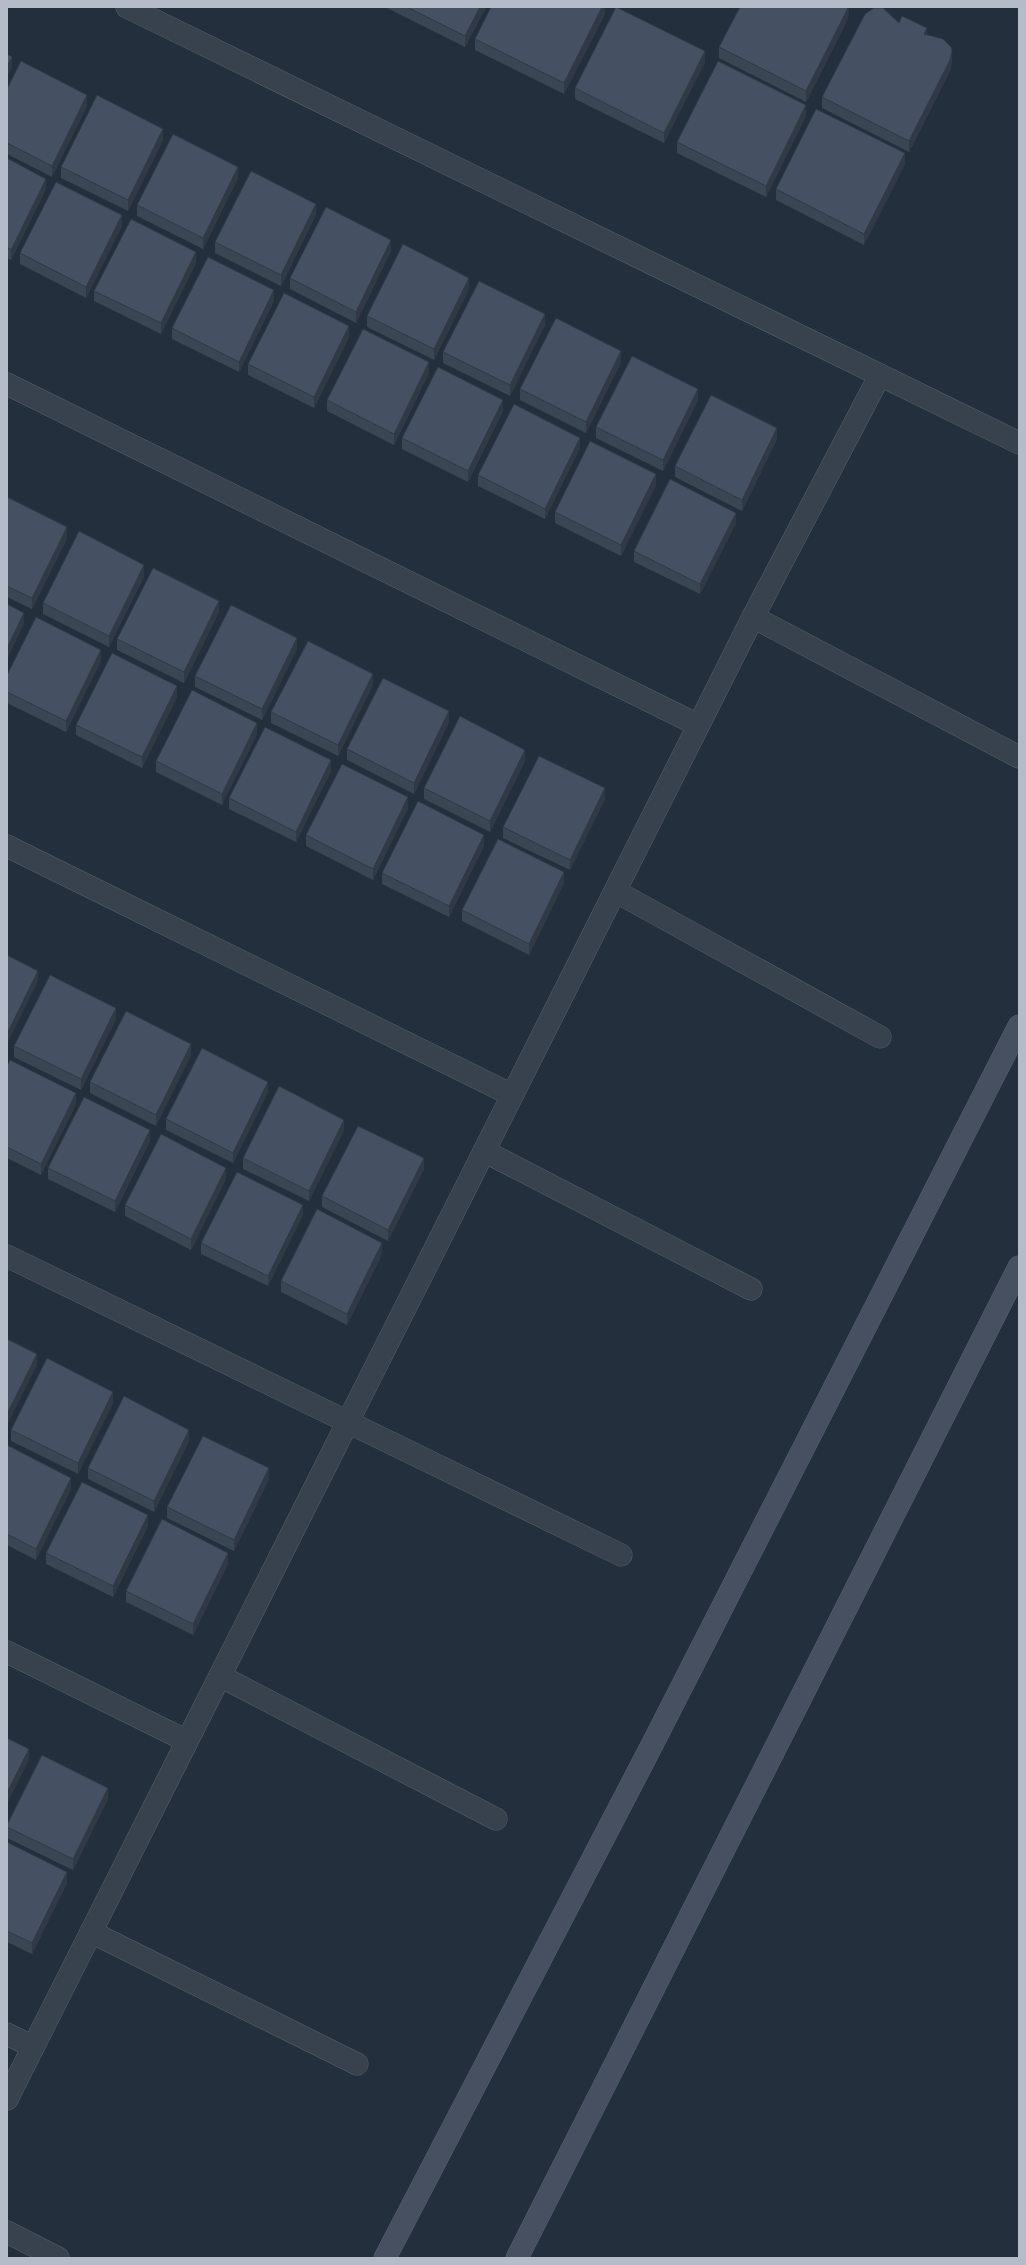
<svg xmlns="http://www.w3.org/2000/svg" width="1026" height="2265" font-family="Inter,sans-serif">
<rect width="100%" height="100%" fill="#242f3e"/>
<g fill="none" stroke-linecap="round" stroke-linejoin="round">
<defs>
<g id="street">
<polyline points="127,7 1019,443"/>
<polyline points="7,384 698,725"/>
<polyline points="753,617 1019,757"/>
<polyline points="7,846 512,1095"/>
<polyline points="615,891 880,1037"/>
<polyline points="484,1151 751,1289"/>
<polyline points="7,1256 621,1555"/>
<polyline points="7,1652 187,1741"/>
<polyline points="220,1676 496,1819"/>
<polyline points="91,1932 357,2064"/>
<polyline points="7,2034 33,2047"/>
<polyline points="7,2099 753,617 880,375"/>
<polyline points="7,2232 58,2258"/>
</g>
<g id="secondary">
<polyline points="385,2258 653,1743 1019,1026"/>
<polyline points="517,2258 1019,1267"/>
</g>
</defs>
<use href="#street" stroke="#565f6c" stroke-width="23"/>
<use href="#secondary" stroke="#565f6c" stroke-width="23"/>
<use href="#street" stroke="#38414e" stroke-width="22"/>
<use href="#secondary" stroke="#465061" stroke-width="22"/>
</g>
<g fill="#3b4654">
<polygon points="385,7 486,7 465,47"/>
<polygon points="605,7 605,14 564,94 475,50 475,39"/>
<polygon points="849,7 849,12 847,21 806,102 719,58 719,47"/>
<polygon points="899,23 927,35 952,62 950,71 909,152 822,108 822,97"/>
<polygon points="705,62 664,143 575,99 575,88"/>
<polygon points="7,89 87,106 52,177 7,154"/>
<polygon points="806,116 766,197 677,153 677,142"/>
<polygon points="163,140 128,211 61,178 61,167"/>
<polygon points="7,158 46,189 11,260 7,258"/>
<polygon points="905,164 864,245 776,200 776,189"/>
<polygon points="238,178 203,249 137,216 137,205"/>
<polygon points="316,215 281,286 215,253 215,242"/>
<polygon points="122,226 86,298 20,264 20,253"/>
<polygon points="391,251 356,323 290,289 290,278"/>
<polygon points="196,263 161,334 94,301 94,291"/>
<polygon points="469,289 434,360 367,327 367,316"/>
<polygon points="274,301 239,372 172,339 172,328"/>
<polygon points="545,325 510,396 443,363 443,352"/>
<polygon points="349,337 314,408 248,375 248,364"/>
<polygon points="621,362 586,433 520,400 520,389"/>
<polygon points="429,373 394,445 327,411 327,400"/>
<polygon points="698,400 663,471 596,438 596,427"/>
<polygon points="503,411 468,482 402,449 402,438"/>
<polygon points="777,439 742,511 675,477 675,466"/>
<polygon points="580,448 545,519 478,486 478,475"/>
<polygon points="656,485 621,556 555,523 555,512"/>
<polygon points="7,497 67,538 32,609 7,597"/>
<polygon points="736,523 700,594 634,562 634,551"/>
<polygon points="144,576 109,647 43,614 43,603"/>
<polygon points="219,612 184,683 117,650 117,639"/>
<polygon points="297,649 262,720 195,687 195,676"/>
<polygon points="101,661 66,732 7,703 7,675"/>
<polygon points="373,685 338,756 271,723 271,712"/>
<polygon points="177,697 142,768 76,735 76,725"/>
<polygon points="449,722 414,794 347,760 347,749"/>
<polygon points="257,734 222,805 156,772 156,761"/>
<polygon points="525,761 490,832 424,799 424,788"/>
<polygon points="331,771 296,842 229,809 229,798"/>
<polygon points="605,799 570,870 503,838 503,827"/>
<polygon points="408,808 373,880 306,846 306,835"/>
<polygon points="484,846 449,917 382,884 382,873"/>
<polygon points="564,883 529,955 462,921 462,910"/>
<polygon points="116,1019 81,1090 14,1057 14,1046"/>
<polygon points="191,1055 156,1126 90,1093 90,1082"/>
<polygon points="7,1066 76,1104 41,1175 7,1158"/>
<polygon points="268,1092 233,1163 166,1130 166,1119"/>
<polygon points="344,1130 309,1201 243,1169 243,1158"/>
<polygon points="150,1141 115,1212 48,1179 48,1168"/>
<polygon points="424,1169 388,1241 322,1207 322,1196"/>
<polygon points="226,1179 191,1250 125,1216 125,1205"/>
<polygon points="303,1215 268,1286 201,1254 201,1243"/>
<polygon points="382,1254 347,1325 281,1292 281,1281"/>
<polygon points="113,1403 78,1474 11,1441 11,1430"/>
<polygon points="189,1441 154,1512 88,1479 88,1468"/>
<polygon points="7,1445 71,1489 36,1560 7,1545"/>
<polygon points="269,1479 234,1551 167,1518 167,1507"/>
<polygon points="148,1526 113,1597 46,1564 46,1553"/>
<polygon points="228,1564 193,1635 126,1602 126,1591"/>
<polygon points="108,1799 73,1870 7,1838 7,1825"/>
<polygon points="7,1842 67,1883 32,1954 7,1942"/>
</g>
<g fill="#303945">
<polygon points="480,7 486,7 465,47 465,36"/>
<polygon points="602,7 605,7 605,14 564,94 564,83"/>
<polygon points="848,7 849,7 849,12 847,21 806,102 806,91"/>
<polygon points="927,28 927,39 924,34"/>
<polygon points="705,51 705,62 664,143 664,133"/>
<polygon points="952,51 952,62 950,71 909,152 909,141"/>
<polygon points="12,57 12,68 7,77 7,66"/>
<polygon points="87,95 87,106 52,177 52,166"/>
<polygon points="806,105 806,116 766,197 766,186"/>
<polygon points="163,129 163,140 128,211 128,200"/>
<polygon points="905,153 905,164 864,245 864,234"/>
<polygon points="238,167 238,178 203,249 203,238"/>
<polygon points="46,179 46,189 11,260 11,250"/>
<polygon points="316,204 316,215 281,286 281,275"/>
<polygon points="122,215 122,226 86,298 86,287"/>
<polygon points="391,240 391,251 356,323 356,312"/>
<polygon points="196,252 196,263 161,334 161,323"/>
<polygon points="469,278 469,289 434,360 434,349"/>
<polygon points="274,290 274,301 239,372 239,362"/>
<polygon points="545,314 545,325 510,396 510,385"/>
<polygon points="349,326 349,337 314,408 314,397"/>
<polygon points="621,351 621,362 586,433 586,422"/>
<polygon points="429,362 429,373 394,445 394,434"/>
<polygon points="698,389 698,400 663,471 663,460"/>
<polygon points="503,400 503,411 468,482 468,471"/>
<polygon points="777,428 777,439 742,511 742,500"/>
<polygon points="580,438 580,448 545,519 545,509"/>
<polygon points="656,474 656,485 621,556 621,545"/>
<polygon points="736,513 736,523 700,594 700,584"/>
<polygon points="67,527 67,538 32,609 32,598"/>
<polygon points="144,565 144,576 109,647 109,636"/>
<polygon points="219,601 219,612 184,683 184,672"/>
<polygon points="24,613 24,624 7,659 7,648"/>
<polygon points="297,638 297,649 262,720 262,709"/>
<polygon points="101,650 101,661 66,732 66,721"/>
<polygon points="373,674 373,685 338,756 338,745"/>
<polygon points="177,686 177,697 142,768 142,757"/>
<polygon points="449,711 449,722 414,794 414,783"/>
<polygon points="257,723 257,734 222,805 222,794"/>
<polygon points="525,750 525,761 490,832 490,821"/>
<polygon points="331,760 331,771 296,842 296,832"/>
<polygon points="605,788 605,799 570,870 570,860"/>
<polygon points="408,797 408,808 373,880 373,869"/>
<polygon points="484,835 484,846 449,917 449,906"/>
<polygon points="564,872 564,883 529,955 529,944"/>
<polygon points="38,971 38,981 7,1044 7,1034"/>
<polygon points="116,1008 116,1019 81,1090 81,1079"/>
<polygon points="191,1044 191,1055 156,1126 156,1115"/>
<polygon points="268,1082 268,1092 233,1163 233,1153"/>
<polygon points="76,1093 76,1104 41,1175 41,1164"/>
<polygon points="344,1120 344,1130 309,1201 309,1191"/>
<polygon points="150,1130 150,1141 115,1212 115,1201"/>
<polygon points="424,1158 424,1169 388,1241 388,1230"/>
<polygon points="226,1168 226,1179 191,1250 191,1239"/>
<polygon points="303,1205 303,1215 268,1286 268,1276"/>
<polygon points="382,1243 382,1254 347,1325 347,1314"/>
<polygon points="37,1354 37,1365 7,1425 7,1414"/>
<polygon points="113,1392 113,1403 78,1474 78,1463"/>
<polygon points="189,1430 189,1441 154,1512 154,1501"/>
<polygon points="269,1468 269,1479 234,1551 234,1540"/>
<polygon points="71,1478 71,1489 36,1560 36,1549"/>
<polygon points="148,1515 148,1526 113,1597 113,1586"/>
<polygon points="228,1553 228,1564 193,1635 193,1624"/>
<polygon points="29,1749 29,1760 7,1804 7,1793"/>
<polygon points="108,1788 108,1799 73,1870 73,1859"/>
<polygon points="67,1872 67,1883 32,1954 32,1943"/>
</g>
<g fill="#455162" stroke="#303945">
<polygon points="407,7 480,7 465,36"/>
<polygon points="491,7 602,7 564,83 475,39"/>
<polygon points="616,7 705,51 664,133 575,88"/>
<polygon points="740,7 848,7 847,10 806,91 719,47"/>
<polygon points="874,8 883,8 899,23 902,16 927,28 924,34 943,39 951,47 952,51 950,60 909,141 822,97 865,14"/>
<polygon points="7,54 12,57 7,66"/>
<polygon points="21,61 87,95 52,166 7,143 7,89"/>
<polygon points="718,61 806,105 766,186 677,142"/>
<polygon points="97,95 163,129 128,200 61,167"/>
<polygon points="816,109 905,153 864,234 776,189"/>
<polygon points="173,134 238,167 203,238 137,205"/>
<polygon points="7,158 46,179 11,250 7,247"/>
<polygon points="251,171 316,204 281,275 215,242"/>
<polygon points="56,182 122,215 86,287 20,253"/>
<polygon points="326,207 391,240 356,312 290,278"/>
<polygon points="131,219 196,252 161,323 94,291"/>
<polygon points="403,244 469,278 434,349 367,316"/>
<polygon points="208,257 274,290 239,362 172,328"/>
<polygon points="479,281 545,314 510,385 443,352"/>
<polygon points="284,293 349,326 314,397 248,364"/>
<polygon points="556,318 621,351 586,422 520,389"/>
<polygon points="363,329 429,362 394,434 327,400"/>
<polygon points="632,356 698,389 663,460 596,427"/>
<polygon points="438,367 503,400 468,471 402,438"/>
<polygon points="711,395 777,428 742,500 675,466"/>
<polygon points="514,404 580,438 545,509 478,475"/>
<polygon points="590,441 656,474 621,545 555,512"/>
<polygon points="670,479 736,513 700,584 634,551"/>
<polygon points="7,497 67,527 32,598 7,586"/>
<polygon points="79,531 144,565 109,636 43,603"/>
<polygon points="153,568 219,601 184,672 117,639"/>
<polygon points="7,604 24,613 7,648"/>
<polygon points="231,605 297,638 262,709 195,676"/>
<polygon points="36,617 101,650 66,721 7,692 7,675"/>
<polygon points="308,641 373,674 338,745 271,712"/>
<polygon points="112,653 177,686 142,757 76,725"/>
<polygon points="383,678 449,711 414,783 347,749"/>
<polygon points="192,690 257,723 222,794 156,761"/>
<polygon points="460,716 525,750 490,821 424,788"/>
<polygon points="265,727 331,760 296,832 229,798"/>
<polygon points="539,756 605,788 570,860 503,827"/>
<polygon points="342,764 408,797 373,869 306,835"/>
<polygon points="418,801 484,835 449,906 382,873"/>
<polygon points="498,839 564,872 529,944 462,910"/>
<polygon points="7,955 38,971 7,1034"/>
<polygon points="50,975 116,1008 81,1079 14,1046"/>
<polygon points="126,1011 191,1044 156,1115 90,1082"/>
<polygon points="202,1048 268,1082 233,1153 166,1119"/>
<polygon points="10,1060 76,1093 41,1164 7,1147 7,1066"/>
<polygon points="279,1086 344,1120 309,1191 243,1158"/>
<polygon points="84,1097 150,1130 115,1201 48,1168"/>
<polygon points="358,1126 424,1158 388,1230 322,1196"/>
<polygon points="161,1134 226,1168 191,1239 125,1205"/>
<polygon points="237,1172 303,1205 268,1276 201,1243"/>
<polygon points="317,1209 382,1243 347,1314 281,1281"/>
<polygon points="7,1339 37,1354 7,1414"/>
<polygon points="47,1358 113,1392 78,1463 11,1430"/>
<polygon points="124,1396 189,1430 154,1501 88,1468"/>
<polygon points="203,1436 269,1468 234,1540 167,1507"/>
<polygon points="7,1445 71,1478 36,1549 7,1534"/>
<polygon points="82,1482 148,1515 113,1586 46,1553"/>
<polygon points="162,1519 228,1553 193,1624 126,1591"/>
<polygon points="7,1738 29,1749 7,1793"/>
<polygon points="42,1755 108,1788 73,1859 7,1827 7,1825"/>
<polygon points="7,1842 67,1872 32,1943 7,1931"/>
</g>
<rect width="1026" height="2265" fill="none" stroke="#b4bcc9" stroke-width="16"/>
</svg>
